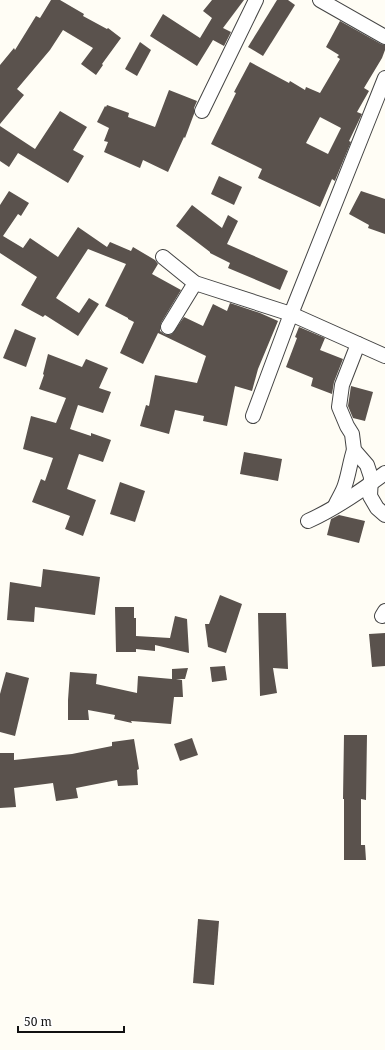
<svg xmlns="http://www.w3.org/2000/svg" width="385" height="1050" font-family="'Noto Serif',serif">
<rect width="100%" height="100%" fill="#fffdf5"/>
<g fill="#5a524d" fill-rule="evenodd">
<polygon points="51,0 60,0 84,14 83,16 107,29 108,28 121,38 102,64 103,65 96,75 81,64 93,48 63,30 50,50 17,89 24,95 0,124 0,65 14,48 15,50 36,16 40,18"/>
<polygon points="212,0 244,0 223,28 231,32 224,46 213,40 197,66 150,36 163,14 200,38 212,18 203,11"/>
<polygon points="277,0 288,0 295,5 263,56 248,47"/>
<path d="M340,21L381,44L385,45V50L382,58L364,88L369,91L357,112L362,114L349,141L351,142L336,178L335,181L332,179L320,207L258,178L262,169L211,144L236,93L234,92L250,62L289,83L290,81L305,90L306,87L320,93L340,59L337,57L339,55L326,47ZM320,117L341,128L328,154L306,143Z"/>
<polygon points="140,42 151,50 137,76 125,69"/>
<polygon points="169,90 197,101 194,108 194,114 185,138 184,137 168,172 143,160 140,168 104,152 108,142 104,141 109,128 97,122 105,106 106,107 107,105 129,113 128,117 155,127"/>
<polygon points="60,111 87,127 73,150 84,156 68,183 18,153 9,167 0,161 0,126 35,149"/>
<polygon points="219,176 242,187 234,205 211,194"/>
<polygon points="9,191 29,203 21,216 18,214 3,236 23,248 30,238 58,257 78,227 107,247 110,242 131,251 133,247 155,260 158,264 152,274 181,290 161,323 160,331 164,334 168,335 172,334 184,317 203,326 213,304 227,311 230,303 260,313 278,321 258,369 252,391 235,386 227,426 203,421 204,416 175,410 169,434 140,426 146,405 149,406 155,375 197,383 206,356 158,333 143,364 120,353 134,322 128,319 128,318 105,306 126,264 88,249 56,298 79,313 89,298 99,304 78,336 45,315 43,317 21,305 37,277 0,253 0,205"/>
<polygon points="361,191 385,199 385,234 368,228 369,225 349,214"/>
<polygon points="192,205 222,228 228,215 238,221 227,244 288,271 280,290 228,268 230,263 210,253 210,252 176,226"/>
<polygon points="299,327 325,338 320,350 343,359 334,382 332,394 311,386 313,378 286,367 297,338 295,337"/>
<polygon points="15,329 36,338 26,367 3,358"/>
<polygon points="48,354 82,367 86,359 108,368 99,388 111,392 103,413 78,405 70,429 91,436 91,433 111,440 103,462 79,454 67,489 96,500 83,536 65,529 70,516 32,502 41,479 45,481 53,458 23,449 31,416 56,423 66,398 39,389 44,375 43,374"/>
<polygon points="351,386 373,392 365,421 353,418 348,406"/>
<polygon points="244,452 282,459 278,481 240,474"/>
<polygon points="120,482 145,491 135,522 110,514"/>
<polygon points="339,515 365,521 359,543 327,535 331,519"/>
<polygon points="43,569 100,577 95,615 35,607 34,622 7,620 10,582 41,587"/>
<polygon points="220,595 242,604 226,653 208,647 205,624 209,624"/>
<polygon points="115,607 134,607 134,618 136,618 136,636 170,638 175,616 187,619 189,653 155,645 155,651 136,649 136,652 116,652"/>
<polygon points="258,613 286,613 288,669 273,668 277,693 260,696"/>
<polygon points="385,633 385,666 372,667 369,634"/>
<polygon points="225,666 227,680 212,682 210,667"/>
<polygon points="188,668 185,679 176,679 182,680 183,697 174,697 171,724 131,721 132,723 114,719 115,715 88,710 89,720 68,720 68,700 70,672 97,674 96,684 137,693 138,676 172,679 172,669"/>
<polygon points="6,672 29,678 15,736 0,732 0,694"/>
<polygon points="344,735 367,735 366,800 361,799 361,845 365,845 366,860 344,860 344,799 343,799"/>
<polygon points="192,738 198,755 180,761 174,744"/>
<polygon points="134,739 139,769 137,770 138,785 118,786 117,780 76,788 78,798 56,801 53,783 14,788 16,807 0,808 0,753 14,753 14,760 72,754 112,746 112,742"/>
<polygon points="198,919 219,921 214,985 193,983"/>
</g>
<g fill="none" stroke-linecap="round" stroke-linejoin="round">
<defs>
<g id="minor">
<polyline points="320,0 385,37"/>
<polyline points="202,111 256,0"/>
<polyline points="163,257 195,283 291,314 385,356"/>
<polyline points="168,327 195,283"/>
<polyline points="358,344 342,385 339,407 347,426 352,434 354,450 367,465 371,477 370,496 377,508 385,515"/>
<polyline points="253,416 291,314 385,78"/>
<path d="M335,506C338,499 343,492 345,485C349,473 350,462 354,450"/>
<path d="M308,521C335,509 361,491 385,473"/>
<polyline points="382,616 385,611"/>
</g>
</defs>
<use href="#minor" stroke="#444" stroke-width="16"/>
<use href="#minor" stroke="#fff" stroke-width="14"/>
</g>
<path d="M18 1026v6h106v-6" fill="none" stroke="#111111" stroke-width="2"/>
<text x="24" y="1026" font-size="12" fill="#111111" stroke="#ffffff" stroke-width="3" paint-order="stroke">50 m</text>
</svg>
